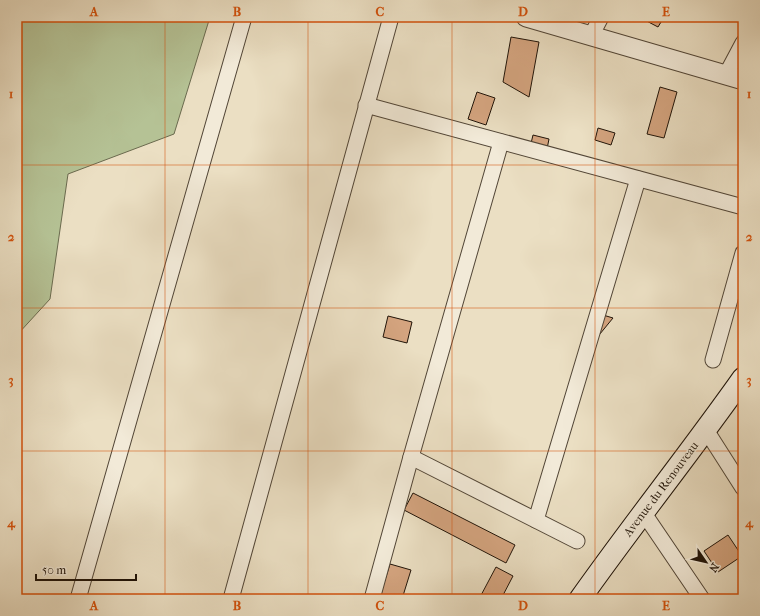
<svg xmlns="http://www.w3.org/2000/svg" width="760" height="616" font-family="'IM FELL French Canon',serif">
<rect width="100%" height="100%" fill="#ebdfc3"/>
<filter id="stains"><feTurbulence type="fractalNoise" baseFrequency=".005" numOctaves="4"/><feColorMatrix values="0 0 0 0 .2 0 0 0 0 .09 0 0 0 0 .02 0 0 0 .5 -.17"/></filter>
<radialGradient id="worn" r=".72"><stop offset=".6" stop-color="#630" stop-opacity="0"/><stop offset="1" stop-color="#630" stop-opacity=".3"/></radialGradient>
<polygon fill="#b5c295" stroke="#6a6a4e" points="17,17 210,17 174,134 68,174 50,299 17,335"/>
<g fill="#d4a47f" stroke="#1f1308">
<polygon points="639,17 664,17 658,27"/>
<polygon points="511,37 539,42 529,97 503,82"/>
<polygon points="660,87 677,92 664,138 647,134"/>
<polygon points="477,92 495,98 486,125 468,119"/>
<polygon points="598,128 615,133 611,145 595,140"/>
<polygon points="533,135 549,139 545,159 528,156"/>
<polygon points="603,315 613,318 595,340"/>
<polygon points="388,316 412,322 407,343 383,337"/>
<polygon points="413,493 515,545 506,563 404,510"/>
<polygon points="728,535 742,556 718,572 704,551"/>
<polygon points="390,564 411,570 402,599 379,599"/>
<polygon points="496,567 513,576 501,599 479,599"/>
</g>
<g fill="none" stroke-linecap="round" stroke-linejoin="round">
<defs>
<g id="minor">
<polyline points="591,36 601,17"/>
<polyline points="726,75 743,43"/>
<polyline points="366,105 743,207"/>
<polyline points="713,360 743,253"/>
<polyline points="706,430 743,488"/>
<polyline points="411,457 577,541"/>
<polyline points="643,512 702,599"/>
<polyline points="536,520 638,179"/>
<polyline points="78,599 244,17"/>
<polyline points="231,599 391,17"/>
<polyline points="372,599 411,457 501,142"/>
</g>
<polyline id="tertiary" points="526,17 743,80"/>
<path id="secondary" d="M580,599C633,524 690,453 743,378"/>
</defs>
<use href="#minor" stroke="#524637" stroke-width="17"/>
<use href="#tertiary" stroke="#524637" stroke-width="21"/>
<use href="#secondary" stroke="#1f1308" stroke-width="23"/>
<use href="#minor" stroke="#f2ead8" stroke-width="15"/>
<use href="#tertiary" stroke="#f2ead8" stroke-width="19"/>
<use href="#secondary" stroke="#f2ead8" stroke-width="21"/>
</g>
<path fill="none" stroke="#d4520c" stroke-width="1" stroke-opacity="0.55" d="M165,17V599M308,17V599M452,17V599M595,17V599M17,165H743M17,308H743M17,451H743"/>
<g text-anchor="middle" stroke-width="3" stroke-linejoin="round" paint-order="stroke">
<g font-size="12" fill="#1f1308" stroke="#f2ead8">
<text transform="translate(661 489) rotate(-53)" y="4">Avenue du Renouveau</text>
</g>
</g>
<rect width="760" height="616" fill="none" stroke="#ebdfc3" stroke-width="44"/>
<g transform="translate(706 562) rotate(124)" stroke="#f2ead8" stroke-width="3" paint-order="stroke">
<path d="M0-3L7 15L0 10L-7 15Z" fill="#1f1308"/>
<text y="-6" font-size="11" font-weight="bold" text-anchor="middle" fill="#1f1308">N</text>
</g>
<path d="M36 574v6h100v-6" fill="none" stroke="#1f1308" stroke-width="2"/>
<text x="42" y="574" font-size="12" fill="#1f1308" stroke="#f2ead8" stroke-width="3" paint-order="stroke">50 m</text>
<rect x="22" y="22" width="716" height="572" fill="none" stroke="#d4520c" stroke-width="1.5"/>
<g font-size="13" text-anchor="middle" font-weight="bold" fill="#d4520c">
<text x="94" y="16">A</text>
<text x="237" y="16">B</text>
<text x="380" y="16">C</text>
<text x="523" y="16">D</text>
<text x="666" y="16">E</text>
<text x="11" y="98">1</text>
<text x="749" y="98">1</text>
<text x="11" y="241">2</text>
<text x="749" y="241">2</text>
<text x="11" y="384">3</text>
<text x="749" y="384">3</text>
<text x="11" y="527">4</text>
<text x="749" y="527">4</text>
<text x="94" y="610">A</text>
<text x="237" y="610">B</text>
<text x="380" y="610">C</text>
<text x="523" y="610">D</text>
<text x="666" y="610">E</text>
</g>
<rect width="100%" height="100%" filter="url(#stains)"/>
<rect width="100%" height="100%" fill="url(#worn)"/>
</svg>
